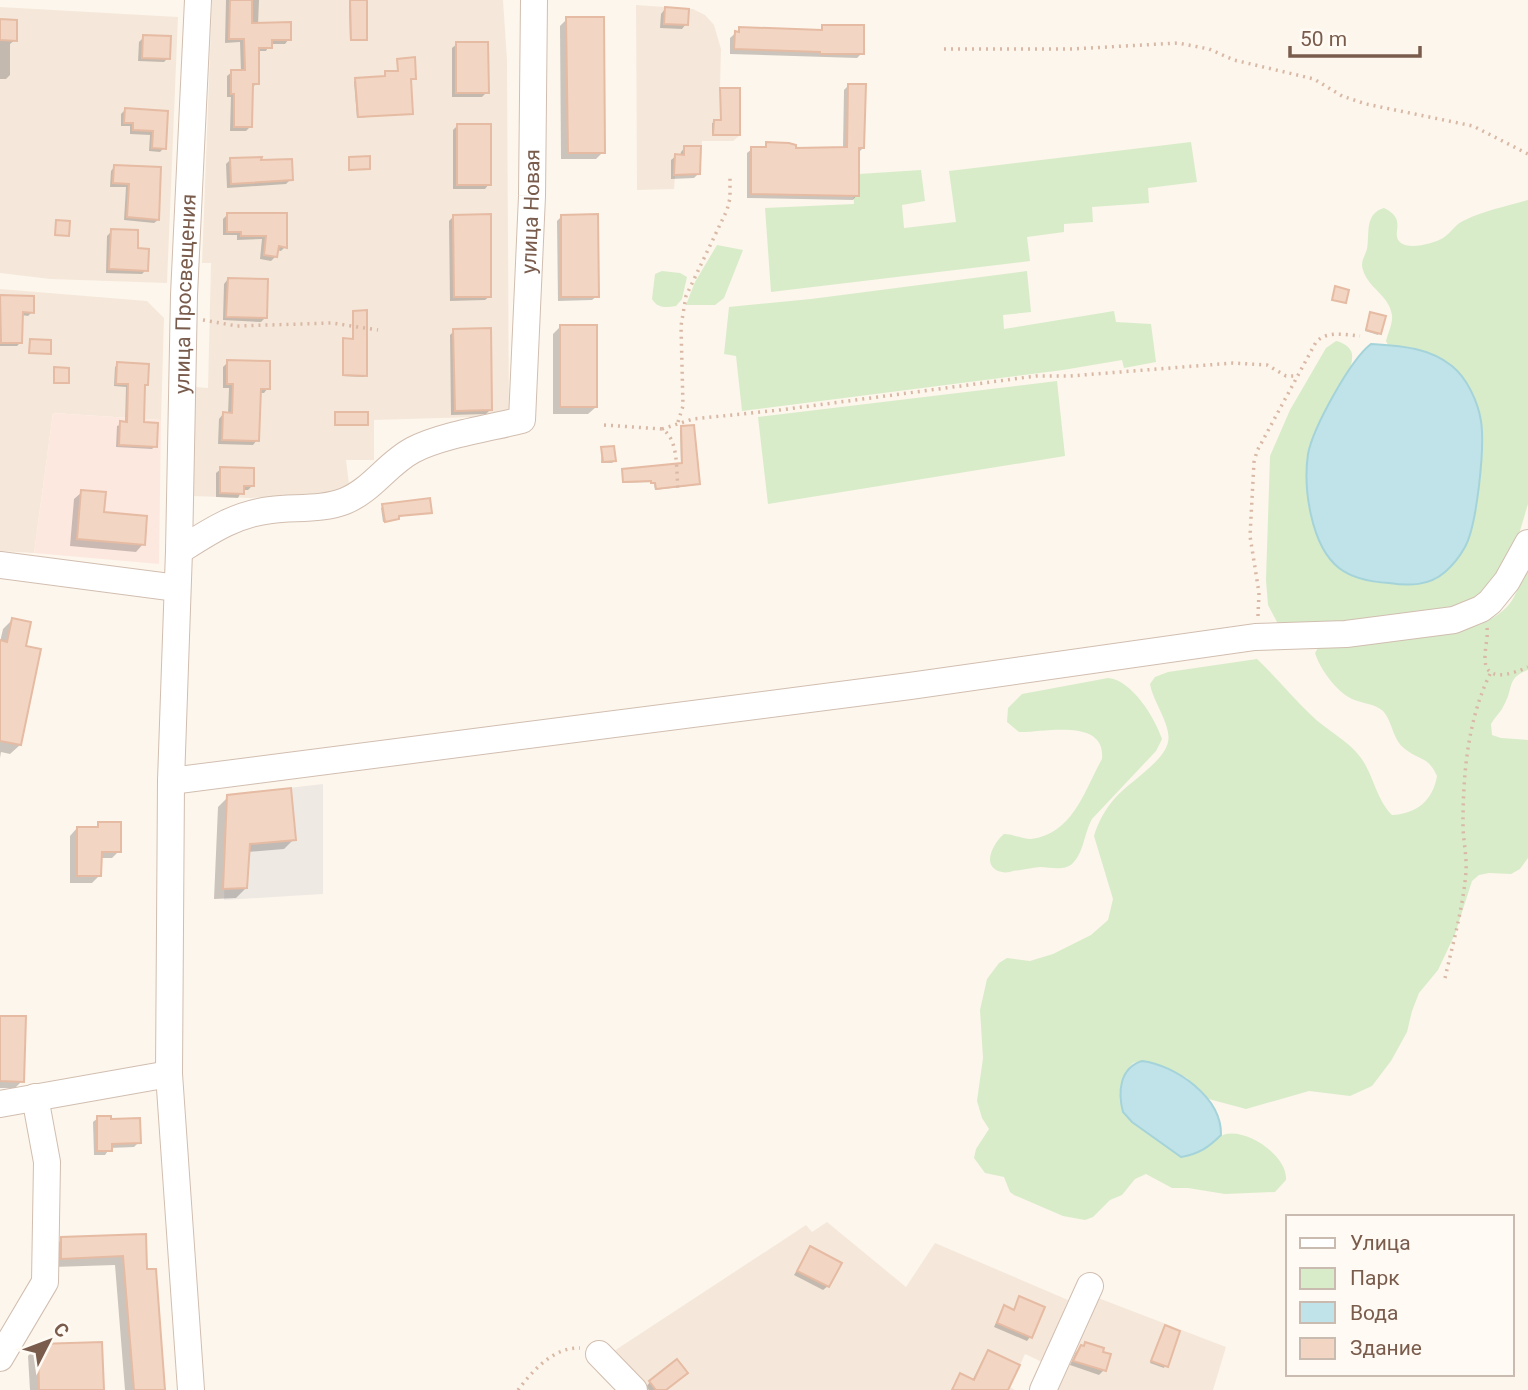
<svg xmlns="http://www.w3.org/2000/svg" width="1528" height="1390" font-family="Roboto,sans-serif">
<rect width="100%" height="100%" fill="#fdf6ec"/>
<g fill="#f5e8da">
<polygon points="212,0 503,0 507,60 509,416 374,420 374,460 346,460 349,484 326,494 250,498 191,496 195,387 208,388 211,263 202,263"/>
<polygon points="636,5 693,9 705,15 714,25 721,49 720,88 734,88 739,98 740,135 733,141 702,141 700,174 675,176 674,189 637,190"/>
<polygon points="0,7 178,17 167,283 50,279 0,273"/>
<polygon points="0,289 147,301 164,318 161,420 53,413 34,553 0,551"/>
<polygon points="827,1222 906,1287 935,1243 1068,1300 1042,1362 1025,1354 1010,1387 1015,1390 646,1390 614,1351 806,1225 812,1232"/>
<polygon points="1093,1296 1226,1347 1213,1390 1050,1390"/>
</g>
<polygon fill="#fde8e0" points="53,413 161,420 159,564 34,553"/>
<polygon fill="#efe9e4" points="323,784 323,894 224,900 227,795"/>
<g fill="#d8ecc9">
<polygon points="1191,142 1197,182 1148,188 1149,203 1092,207 1093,222 1064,224 1064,232 1027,237 1030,261 771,292 765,208 854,204 853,185 859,174 921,170 925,201 902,205 904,228 956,222 949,171"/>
<path d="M1528,200V504L1513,554L1478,601L1454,612L1296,627L1281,625L1277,622L1268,605L1266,580L1270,456L1290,410L1326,348L1336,341C1342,342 1351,347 1352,354C1354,373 1334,394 1327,410C1321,423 1315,437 1309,451L1373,582L1417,585L1414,348L1388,345L1386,341C1388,333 1393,323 1392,315C1389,295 1368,288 1363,270C1360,262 1365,256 1367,249C1370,233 1364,214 1384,208C1409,220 1389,234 1401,243C1410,250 1435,243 1443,238C1451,233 1455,224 1465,220C1484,211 1507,206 1528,200Z"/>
<polygon points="717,245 743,250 724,298 715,305 686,305 695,282"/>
<path d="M662,271L680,273L687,277L682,299L676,306C666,308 657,308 652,299L655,274Z"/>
<polygon points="1027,271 1031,312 1003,315 1004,329 1114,311 1116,322 1151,324 1156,362 1124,368 1122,360 1063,370 742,411 736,356 724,354 729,307 811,299"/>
<polygon points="1057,381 1065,456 768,504 758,417"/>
<path d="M1528,557V670C1506,678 1514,688 1504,705C1501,712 1495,717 1491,724L1492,735L1501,738L1528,740V858L1520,869L1511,874L1489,873L1479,875L1472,881L1455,934L1438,970L1419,993L1412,1011L1407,1032L1391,1061L1372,1086L1350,1096L1309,1091L1246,1109L1205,1098L1187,1078L1155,1063L1142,1061L1133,1063L1125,1072L1132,1122L1145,1131L1218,1138C1237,1122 1288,1153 1286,1180L1275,1192L1225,1194L1188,1188H1172L1146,1174L1135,1179L1122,1195L1110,1200L1093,1217L1085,1220L1063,1216L1014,1195L1010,1192L1004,1177L985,1173L974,1158L976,1149L989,1129L982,1118L977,1101L983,1058L980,1010L987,979L999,963L1007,958L1030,961L1053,954L1091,935L1108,920L1113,899L1094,836C1098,822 1106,808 1115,798C1129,782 1164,762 1168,742C1172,726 1153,702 1150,684L1155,677L1168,672L1257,659C1276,677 1292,697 1311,715C1326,730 1348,740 1361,758C1374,776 1376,799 1392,815C1417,814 1433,800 1437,776C1428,756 1420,761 1405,749C1392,739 1393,722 1383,711C1374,703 1363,704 1352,699C1336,691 1320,669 1315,653L1320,644L1479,625C1517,608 1516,594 1528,557Z"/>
<path d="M1108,678C1132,680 1155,718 1162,739L1156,751L1092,819C1084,833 1084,853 1072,864C1068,867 1067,867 1062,868C1054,869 1048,867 1040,867C1031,868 1022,870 1013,871C1010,872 1006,873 1002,872C980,868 993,843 1004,834C1013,834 1022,839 1031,839C1073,834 1084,791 1102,759C1106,717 1043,733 1019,732L1007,722L1008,708L1022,694Z"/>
</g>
<g fill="#bfe3e8" stroke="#a5d3da" stroke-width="2">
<path d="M1371,344C1400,346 1428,347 1452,366C1467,378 1478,402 1481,421C1485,447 1477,525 1465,547C1460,556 1452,566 1445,572C1429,586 1409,586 1389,583C1372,582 1353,579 1339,568C1311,546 1303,488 1308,454C1313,428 1350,360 1371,344Z"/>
<path d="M1142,1061C1175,1065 1222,1097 1221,1135C1209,1147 1199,1154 1181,1157L1132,1122L1123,1112C1118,1093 1119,1068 1142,1061Z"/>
</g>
<g fill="#0003">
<polygon points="226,0 259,0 258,25 289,39 285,44 270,44 266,51 257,51 257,83 252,88 251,126 246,131 230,131 231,97 227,97 227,76 232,72 241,72 240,42 225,43"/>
<polygon points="349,0 365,0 364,41 350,41"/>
<polygon points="665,9 686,24 682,29 660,28 661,14"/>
<polygon points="567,19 603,152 596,159 561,159 560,26"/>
<polygon points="0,21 15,40 10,44 10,75 6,79 0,79"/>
<polygon points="823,27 862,53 857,58 730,54 730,38 740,29 819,32"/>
<polygon points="144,37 168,58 164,62 138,61 139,42"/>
<polygon points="457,44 487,92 482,97 452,97 452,48"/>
<polygon points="398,60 415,78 409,80 411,113 357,118 354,81 384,78 386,72 397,73"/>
<polygon points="848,86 863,148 858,153 857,195 853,200 747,198 747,153 752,149 762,149 767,144 794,149 843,148 844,90"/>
<polygon points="721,90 738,134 736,136 712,136 712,123 720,122"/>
<polygon points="125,110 166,112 164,148 160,152 149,151 150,135 130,134 130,126 121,126 121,114"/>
<polygon points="458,125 489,184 485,189 453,189 453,130"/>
<polygon points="685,147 699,173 694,178 671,179 671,160 676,156 680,156 681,152"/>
<polygon points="350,159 368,168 348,171"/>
<polygon points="230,160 291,179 286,184 227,188 226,164"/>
<polygon points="114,167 159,168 158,220 154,223 124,220 126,187 110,187 111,171"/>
<polygon points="227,215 285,215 285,247 281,251 276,250 276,256 271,261 260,259 262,239 237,240 237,235 223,235 223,219"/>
<polygon points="454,216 490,296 485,300 450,301 449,221"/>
<polygon points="562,216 597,296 592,300 558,301 557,221"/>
<polygon points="112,231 136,250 146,270 142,274 106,273 107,236"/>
<polygon points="228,279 266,317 261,322 223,320 224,284"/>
<polygon points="0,297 32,298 32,312 28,316 22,315 21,342 17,346 0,346"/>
<polygon points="354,312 366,375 364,377 342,376 342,342 352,340"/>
<polygon points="1369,316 1379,333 1378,335 1365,331"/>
<polygon points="560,327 596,407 588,414 553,414 553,334"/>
<polygon points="454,331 490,410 486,414 451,415 450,335"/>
<polygon points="31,341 49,353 28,354"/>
<polygon points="228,362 268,388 264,393 259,393 257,440 253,445 218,444 219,419 223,414 228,414 229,388 223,388 223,367"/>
<polygon points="118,364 146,384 143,388 142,424 155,446 152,449 116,447 117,426 125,423 126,387 114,386 115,367"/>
<polygon points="54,369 68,382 66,384 53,384"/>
<polygon points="336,414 366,425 334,426"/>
<polygon points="682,428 698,483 696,485 655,490 654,484 650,484 650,482 622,483 623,470 681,465 680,430"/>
<polygon points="602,449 614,461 612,463 601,463"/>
<polygon points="221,469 252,486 248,490 242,490 238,498 216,497 216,473"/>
<polygon points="82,492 102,514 143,544 136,552 70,546 74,499"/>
<polygon points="383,506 430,512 397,517 396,520 383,522 381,508"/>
<polygon points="12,620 24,647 20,745 10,754 1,752 0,758 0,642 3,629"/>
<polygon points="228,797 294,839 284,849 248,852 246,888 236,898 214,899 218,807"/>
<polygon points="99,824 119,851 112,858 100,858 100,875 92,883 70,883 70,836 77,828 94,829"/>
<polygon points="0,1017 22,1081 15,1088 0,1088"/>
<polygon points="98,1118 109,1121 139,1142 134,1147 110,1148 105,1155 94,1155 93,1122"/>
<polygon points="144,1235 145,1271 163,1390 125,1390 115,1265 53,1267 53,1248 62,1239"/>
<polygon points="810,1249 828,1286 823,1290 794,1275"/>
<polygon points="1020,1298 1030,1337 1027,1341 994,1327 1001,1311 1004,1307 1012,1311"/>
<polygon points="1164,1329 1178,1332 1164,1368 1150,1363"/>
<polygon points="1086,1344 1104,1370 1099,1375 1070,1365 1076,1352"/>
<polygon points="38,1346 103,1390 30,1390 28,1356"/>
<polygon points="988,1352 995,1390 951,1390 960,1376 972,1381 984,1357"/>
<polygon points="650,1382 665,1390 649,1390 646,1387"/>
</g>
<g fill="#f3d5c3" stroke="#e6bba3" stroke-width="2">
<polygon points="230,0 252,0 252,23 291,22 291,40 272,40 272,48 259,48 259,84 253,84 252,127 234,127 234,94 231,94 231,70 245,70 244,39 229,39"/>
<polygon points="350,0 367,0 367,40 351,40"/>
<polygon points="665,7 689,9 688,25 664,24"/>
<polygon points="566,17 604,17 605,153 568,153"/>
<polygon points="0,19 17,20 17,41 0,40"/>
<polygon points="822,25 864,25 864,54 820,54 820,52 734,49 735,31 739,32 739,27 822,30"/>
<polygon points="143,35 171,36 170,59 142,58"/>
<polygon points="456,42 488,42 489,93 456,93"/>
<polygon points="415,57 416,79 411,79 413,114 358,117 355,78 385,76 385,71 398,71 397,59"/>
<polygon points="848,84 866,84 864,148 859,148 859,196 751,194 751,147 766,147 766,142 789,143 796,145 796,148 847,147"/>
<polygon points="720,88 740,88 740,135 713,135 714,120 721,120"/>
<polygon points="125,108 168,111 166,149 152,148 153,131 133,130 133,123 124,123"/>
<rect x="457" y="124" width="34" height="61"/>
<polygon points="684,146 701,146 700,174 674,175 675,154 684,155"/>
<polygon points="370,156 370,169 349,170 349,157"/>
<polygon points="262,157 261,160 292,159 293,180 231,184 230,158"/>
<polygon points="114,165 161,167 159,220 127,217 129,184 113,183"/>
<polygon points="227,213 287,213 287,248 279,246 277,257 264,255 266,236 241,236 241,232 227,232"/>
<polygon points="491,214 491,297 454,297 453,215"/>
<polygon points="598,214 599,297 561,297 561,215"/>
<polygon points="56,220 70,221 69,236 55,235"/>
<polygon points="111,229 138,230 138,248 149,249 148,271 109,269"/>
<polygon points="228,278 268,279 267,318 226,317"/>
<polygon points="1335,286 1349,290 1346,303 1332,300"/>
<polygon points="0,295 34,296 34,313 23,312 22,343 1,343"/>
<polygon points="367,310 367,376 343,375 343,338 353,339 353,311"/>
<polygon points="1370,312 1386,316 1381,334 1366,330"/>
<rect x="560" y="325" width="37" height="82"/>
<polygon points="491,328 492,410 455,411 453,329"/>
<polygon points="30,339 51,340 51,354 29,353"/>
<polygon points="227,360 270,361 270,389 261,389 259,441 222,440 223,412 232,413 233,384 227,384"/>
<polygon points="117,362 149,364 148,385 145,385 144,422 158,423 157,447 119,445 120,421 127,422 128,384 116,384"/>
<polygon points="54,367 69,368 69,383 54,383"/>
<rect x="335" y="412" width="33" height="13"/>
<polygon points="694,425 700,484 656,489 655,483 651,483 651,481 623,482 622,469 682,463 681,426"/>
<polygon points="614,446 616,461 603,462 601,447"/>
<polygon points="220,467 254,468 254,486 244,486 244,494 220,493"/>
<polygon points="81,490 106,492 104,512 147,516 145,545 77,539"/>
<polygon points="430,498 432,513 399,516 399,519 385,522 382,504"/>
<polygon points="12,618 31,622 26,646 41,649 21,745 0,741 0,640 7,642"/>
<polygon points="291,788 296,840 250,844 247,888 223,889 227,795"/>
<polygon points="98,822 121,822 121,852 102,852 101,876 77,876 77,827 98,827"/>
<polygon points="0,1016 26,1016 24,1082 0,1081"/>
<polygon points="97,1116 111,1116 111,1119 140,1118 141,1143 112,1144 112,1151 97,1151"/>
<polygon points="146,1234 147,1269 156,1269 165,1390 134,1390 123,1256 61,1259 61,1237"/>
<polygon points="810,1246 842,1263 829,1287 797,1271"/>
<polygon points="1019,1296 1045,1307 1032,1338 997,1323 1004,1305 1014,1310"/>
<polygon points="1165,1325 1180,1331 1168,1367 1151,1361"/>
<polygon points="102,1342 104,1390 39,1390 38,1344"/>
<polygon points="1085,1342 1104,1348 1103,1352 1111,1354 1106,1371 1073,1361 1081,1345 1084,1346"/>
<polygon points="988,1350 1020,1365 1008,1390 952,1390 960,1373 974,1380"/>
<polygon points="677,1359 688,1373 666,1390 656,1390 649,1381"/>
</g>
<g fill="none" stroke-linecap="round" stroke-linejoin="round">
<defs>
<g id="minor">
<path id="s1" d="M179,551C209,532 235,514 271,510C294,507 323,510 345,501C372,490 388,463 413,450C442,435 490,428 522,420L532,196L534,0"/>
<polyline points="0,565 177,588"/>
<polyline points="171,781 910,686 1255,637 1346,634 1454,620 1481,609 1490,602 1507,581 1528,543"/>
<polyline points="0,1104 169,1074"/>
<polyline points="599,1354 634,1390"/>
<polyline points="0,1358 45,1282 47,1162 35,1097"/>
<path id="s2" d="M191,1390L169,1074L171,781L179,551L184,295L198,0"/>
<polyline points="1043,1390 1090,1286"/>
</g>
</defs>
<use href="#minor" stroke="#d1beb0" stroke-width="28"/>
<g stroke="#d9b8a5" stroke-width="3.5" stroke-dasharray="2 5" stroke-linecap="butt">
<polyline points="944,49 1072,49 1178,43 1209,49 1234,60 1314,79 1342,96 1366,104 1473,126 1528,154"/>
<polyline points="203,320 237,326 332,323 378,330"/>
<polyline points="678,422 683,406 681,326 686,296 727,210 730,198 730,177"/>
<path d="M604,425L662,429C679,439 676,470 678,488"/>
<polyline points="662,429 693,419 780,410 1036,376 1070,376 1233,363 1267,365 1286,376 1298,376"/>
<path d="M1258,616L1259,593L1250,536L1254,462L1257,451L1316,342C1328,330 1345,335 1360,336"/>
<path d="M1487,628C1488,638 1485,647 1485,657C1484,684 1512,674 1528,667"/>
<path d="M1445,978C1453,943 1463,908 1466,872C1467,856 1463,840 1463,824C1463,773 1468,718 1491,672"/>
<path d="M518,1390C533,1370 554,1347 580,1348"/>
</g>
<use href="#minor" stroke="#fff" stroke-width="26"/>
</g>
<g text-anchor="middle" stroke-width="5" stroke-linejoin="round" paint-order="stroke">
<g font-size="21" fill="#7a5c4d" stroke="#fffaf3">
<text dy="7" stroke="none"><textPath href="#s1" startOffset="584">улица Новая</textPath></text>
<text dy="7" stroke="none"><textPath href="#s2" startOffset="1097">улица Просвещения</textPath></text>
</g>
</g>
<rect x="1286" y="1215" width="228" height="161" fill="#fffaf3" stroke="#cabbb1" stroke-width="2"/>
<rect x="1300" y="1238" width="35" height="10" fill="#ffffff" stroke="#cabbb1" stroke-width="2"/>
<text x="1350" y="1250" font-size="21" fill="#7a5c4d">Улица</text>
<rect x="1300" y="1268" width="35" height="21" fill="#d8ecc9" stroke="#cabbb1" stroke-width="2"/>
<text x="1350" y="1285" font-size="21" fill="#7a5c4d">Парк</text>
<rect x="1300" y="1302" width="35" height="21" fill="#bfe3e8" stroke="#cabbb1" stroke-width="2"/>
<text x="1350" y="1320" font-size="21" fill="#7a5c4d">Вода</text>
<rect x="1300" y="1338" width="35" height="21" fill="#f3d5c3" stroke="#cabbb1" stroke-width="2"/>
<text x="1350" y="1355" font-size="21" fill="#7a5c4d">Здание</text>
<g transform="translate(49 1341) rotate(48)" stroke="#fffaf3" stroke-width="5" paint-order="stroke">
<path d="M0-5L12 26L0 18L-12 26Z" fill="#7a5c4d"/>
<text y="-10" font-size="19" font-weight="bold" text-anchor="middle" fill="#7a5c4d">С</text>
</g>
<path d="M1290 46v10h130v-10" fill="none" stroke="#7a5c4d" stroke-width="3.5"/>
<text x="1300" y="46" font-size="21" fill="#7a5c4d" stroke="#fffaf3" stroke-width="5" paint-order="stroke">50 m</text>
</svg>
